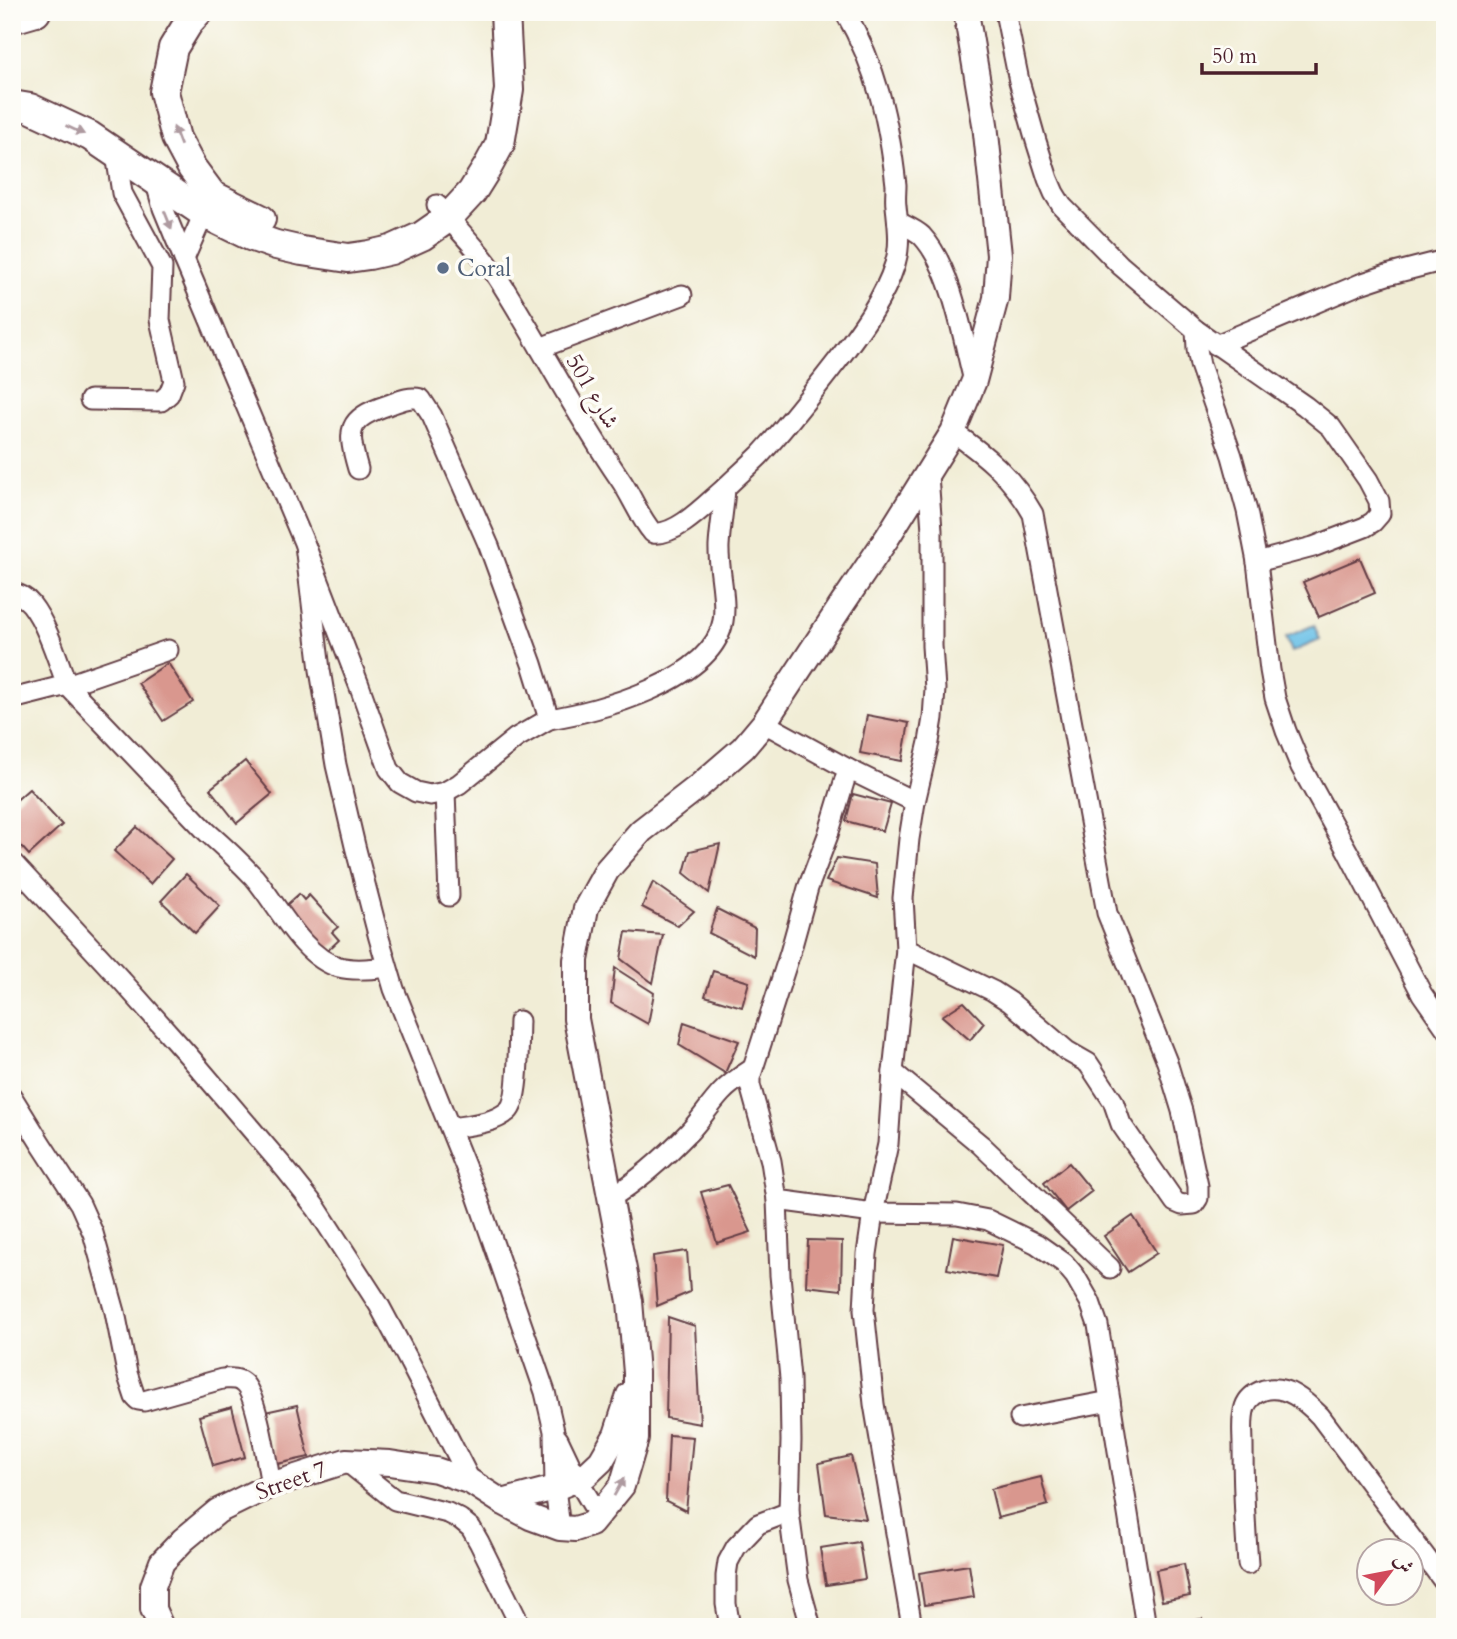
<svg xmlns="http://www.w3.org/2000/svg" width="1457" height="1639" font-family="Cardo,Amiri,serif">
<rect width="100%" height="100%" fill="#fdfcf7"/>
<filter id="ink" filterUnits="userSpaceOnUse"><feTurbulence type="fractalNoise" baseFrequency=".0143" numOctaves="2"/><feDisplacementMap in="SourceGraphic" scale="14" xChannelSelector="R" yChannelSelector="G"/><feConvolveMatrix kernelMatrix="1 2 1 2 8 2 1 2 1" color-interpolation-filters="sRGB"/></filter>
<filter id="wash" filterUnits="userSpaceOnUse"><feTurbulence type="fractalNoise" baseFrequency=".00686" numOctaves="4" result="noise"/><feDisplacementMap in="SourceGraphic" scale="28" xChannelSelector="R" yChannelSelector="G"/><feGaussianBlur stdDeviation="1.57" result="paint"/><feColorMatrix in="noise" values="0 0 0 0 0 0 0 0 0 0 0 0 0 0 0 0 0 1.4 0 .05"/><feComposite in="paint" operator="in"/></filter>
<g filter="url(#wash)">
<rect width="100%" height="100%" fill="#f1edd6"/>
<polygon fill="#6ac1e7" stroke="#5a7089" stroke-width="2" points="1314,625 1320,640 1292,652 1286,637"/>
<g id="blocks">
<g fill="#d9978e">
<polygon points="1360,558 1375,593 1319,617 1303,582"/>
<polygon points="168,663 193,702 163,721 138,683"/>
<polygon points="867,715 909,723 902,761 860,753"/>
<polygon points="245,761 272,794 237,823 210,789"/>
<polygon points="29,789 62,825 29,855 12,836 12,804"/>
<polygon points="853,794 891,804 883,831 846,821"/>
<polygon points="137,827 172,859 150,884 114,851"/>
<polygon points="720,844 709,893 684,873 690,851"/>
<polygon points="837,858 875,864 878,898 826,881"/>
<polygon points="186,874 220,906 195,933 161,901"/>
<polygon points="653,882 694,911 678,926 642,907"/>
<polygon points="299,894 304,900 309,895 338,927 332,932 339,940 324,954 282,909"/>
<polygon points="717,909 755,928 754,956 709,933"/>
<polygon points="626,932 663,935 653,983 621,959"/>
<polygon points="615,968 654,993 648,1024 611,1003"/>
<polygon points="713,971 749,982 742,1007 705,996"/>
<polygon points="964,1002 984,1023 970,1040 942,1016"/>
<polygon points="684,1022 739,1041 725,1073 679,1045"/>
<polygon points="1069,1163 1092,1191 1066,1211 1044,1183"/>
<polygon points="728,1185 751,1232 717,1243 701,1192"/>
<polygon points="1133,1216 1157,1253 1128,1272 1104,1236"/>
<polygon points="953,1236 1003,1245 996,1278 947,1269"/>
<polygon points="808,1240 842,1241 841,1290 806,1286"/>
<polygon points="687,1251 690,1292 657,1306 653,1256"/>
<polygon points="668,1317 695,1326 700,1424 666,1418"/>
<polygon points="297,1405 309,1457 277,1464 265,1412"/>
<polygon points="232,1407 245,1457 213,1466 199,1416"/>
<polygon points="669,1435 693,1437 686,1511 666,1501"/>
<polygon points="851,1456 866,1519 826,1514 819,1463"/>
<polygon points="1041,1477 1048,1505 998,1518 991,1489"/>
<polygon points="859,1542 865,1579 826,1585 820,1548"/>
<polygon points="1184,1564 1190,1596 1162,1601 1156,1570"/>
<polygon points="969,1565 974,1597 924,1605 919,1573"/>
<polygon points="1202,1619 1204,1627 1167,1627 1167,1625"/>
</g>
</g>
</g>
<g filter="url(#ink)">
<use href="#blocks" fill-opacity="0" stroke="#633e45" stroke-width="2"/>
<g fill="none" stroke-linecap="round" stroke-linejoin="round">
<defs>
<g id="minor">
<polyline points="1005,12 1019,81 1036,141 1048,179 1054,193 1062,206 1120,265 1196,330 1305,406 1331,427 1368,480 1379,501 1380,514 1373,522 1365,527 1313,547 1257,562"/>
<polyline points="155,180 163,208 184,259 305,545 359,685 389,769 400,783 416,792 430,795 445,792 459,784 516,738 549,719"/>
<path d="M437,205C459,231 483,254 501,283C542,348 576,415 620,479C632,496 639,517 653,533C677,536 707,503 725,488"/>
<path d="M898,222C906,226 916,230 922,236C952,268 963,339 974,381"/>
<polyline points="184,259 209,202"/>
<polyline points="1196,330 1197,349 1200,365 1232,456 1247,511 1257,562 1270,670 1275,698 1286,731 1301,767 1348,852 1422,994 1445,1027"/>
<polyline points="1216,345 1360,284 1387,275 1445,260"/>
<polyline points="540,348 682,295"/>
<polyline points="90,400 161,401 169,394 174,381 160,320 162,267 122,193 116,154"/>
<path d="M358,469C347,430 346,419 388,405C399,401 409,396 421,399L432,416L489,546L532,664L549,719C599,711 713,681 723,621C727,598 718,570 719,546C720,527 724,507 725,488C736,477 749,466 760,455C788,425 813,392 838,360C860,331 884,299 895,264C901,245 898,226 896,206C895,199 896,192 896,185C889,122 877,67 845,12"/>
<polyline points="305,545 320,670 336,765 355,846 379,938 394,989 476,1193 545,1392 554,1431 555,1488 560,1528"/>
<path d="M12,593C19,594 26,598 31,604C47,624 58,661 67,685L12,699"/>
<path d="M168,650L67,685L207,832C223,846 239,861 254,877C277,904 303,958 339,967C354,971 372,969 387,967"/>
<polyline points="764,723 848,769 828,835 808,888 790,953 750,1078 750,1085 771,1161 777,1200 780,1275 790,1378 791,1441 789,1512 798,1580 811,1627"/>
<polyline points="848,769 915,802"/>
<polyline points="445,792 449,896"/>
<polyline points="12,862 123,982 188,1055 286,1170 317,1209 379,1305 409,1361 471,1482"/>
<path d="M906,949L993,991L1010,1002L1067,1051L1088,1063L1113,1101L1121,1124L1175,1202L1182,1205L1194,1204L1198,1198V1186L1182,1111L1167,1062L1107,913L1033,514C1012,477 987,456 953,432"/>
<polyline points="893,1072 981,1145 1110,1268"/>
<path d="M12,1097L41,1144L80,1204L93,1233L115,1312L127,1373L135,1397L138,1400L144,1401L222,1379C229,1379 237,1377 243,1383C257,1394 267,1464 271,1485"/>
<path d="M451,1128C469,1125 493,1124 508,1111C520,1101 518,1039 519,1021"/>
<path d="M610,1198C640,1180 666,1156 690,1131C701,1119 710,1105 721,1093C730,1083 741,1076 752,1069"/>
<polyline points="777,1200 873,1213 957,1214 988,1220 1037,1244 1064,1263 1075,1276 1090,1302 1098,1325 1146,1627"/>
<polyline points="1020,1418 1110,1401"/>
<polyline points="558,1439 577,1479 599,1516"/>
<polyline points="346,1461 395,1500 448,1513 460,1519 471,1528 479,1542 521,1627"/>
<path d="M1248,1564C1245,1524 1243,1485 1243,1445C1243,1433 1241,1419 1245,1407C1248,1398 1255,1393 1264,1390C1286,1384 1305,1401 1320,1416L1445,1583"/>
<polyline points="730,1627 726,1604 726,1576 728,1562 736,1547 758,1524 789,1512"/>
<polyline points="912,1627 874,1404 864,1310 867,1254 873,1213 888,1144 893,1072 906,949 903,898 909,839 915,802 929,742 933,718 935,689 932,646 932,530 928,475"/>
</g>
<g id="major">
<polyline points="502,1502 555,1488 585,1476 601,1461 616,1435 629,1395"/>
<polyline points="161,1627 153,1609 153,1586 162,1562 183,1540 218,1511 271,1485 346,1461 390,1463 436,1470 471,1482 502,1502 530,1517 560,1528 575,1529 591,1524 622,1486 636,1439 636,1373 630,1301 576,1019 576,960 586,908 607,870 641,831 699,786 743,748 764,723 843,603 887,538 953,432 974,381 996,298 999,255 985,124 966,12"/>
</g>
<g id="highway">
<polyline points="198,12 189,22 173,48 164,92 176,138 192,168 212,195 261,219"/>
<polyline points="12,19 36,12"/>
<polyline points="12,105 30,108 90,136 205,214 250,236 276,245 302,251 348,258 369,255 391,250 422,236 448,218 472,192 487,168 500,144 509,90 505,12"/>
</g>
</defs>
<use href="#minor" stroke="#633e45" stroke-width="23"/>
<use href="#major" stroke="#633e45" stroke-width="28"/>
<use href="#highway" stroke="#633e45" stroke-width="32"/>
<use href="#minor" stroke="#fff" stroke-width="19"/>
<use href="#major" stroke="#fff" stroke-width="24"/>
<use href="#highway" stroke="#fff" stroke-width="28"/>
</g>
<defs><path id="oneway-solid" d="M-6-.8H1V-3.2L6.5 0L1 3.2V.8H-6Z" transform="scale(1.75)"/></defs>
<g fill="#ae9aa0">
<use href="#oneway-solid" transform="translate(75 130) rotate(25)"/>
<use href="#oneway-solid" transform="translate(177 136) rotate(-111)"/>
<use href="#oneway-solid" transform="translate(168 220) rotate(68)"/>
<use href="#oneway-solid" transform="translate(619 1487) rotate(-61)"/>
</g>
</g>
<circle fill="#5c6f8a" stroke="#fdfcf7" stroke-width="2.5" cx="443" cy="268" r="7"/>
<g text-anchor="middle" stroke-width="7" stroke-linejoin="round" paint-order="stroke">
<g font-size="23" fill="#4e5e75" stroke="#fdfcf7" text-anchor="start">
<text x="457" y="276">Coral</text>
</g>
<g font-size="23" fill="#4a1f2b" stroke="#fdfcf7">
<text transform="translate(593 391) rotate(60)" y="8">شارع 501</text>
<text transform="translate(291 1480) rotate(-20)" y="8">Street 7</text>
</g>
</g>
<rect width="1457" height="1639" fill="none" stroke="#fdfcf7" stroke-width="42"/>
<g transform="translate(1390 1572) rotate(58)"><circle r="33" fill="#fdfcf7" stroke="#b5a4a5" stroke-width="2"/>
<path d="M0-5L12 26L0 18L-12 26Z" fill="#d1495b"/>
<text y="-10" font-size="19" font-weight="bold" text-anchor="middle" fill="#4a1f2b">ش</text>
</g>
<path d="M1202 63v10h114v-10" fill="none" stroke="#4a1f2b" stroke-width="3.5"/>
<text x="1212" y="63" font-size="21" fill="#4a1f2b" stroke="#fdfcf7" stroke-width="5" paint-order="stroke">50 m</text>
</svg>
